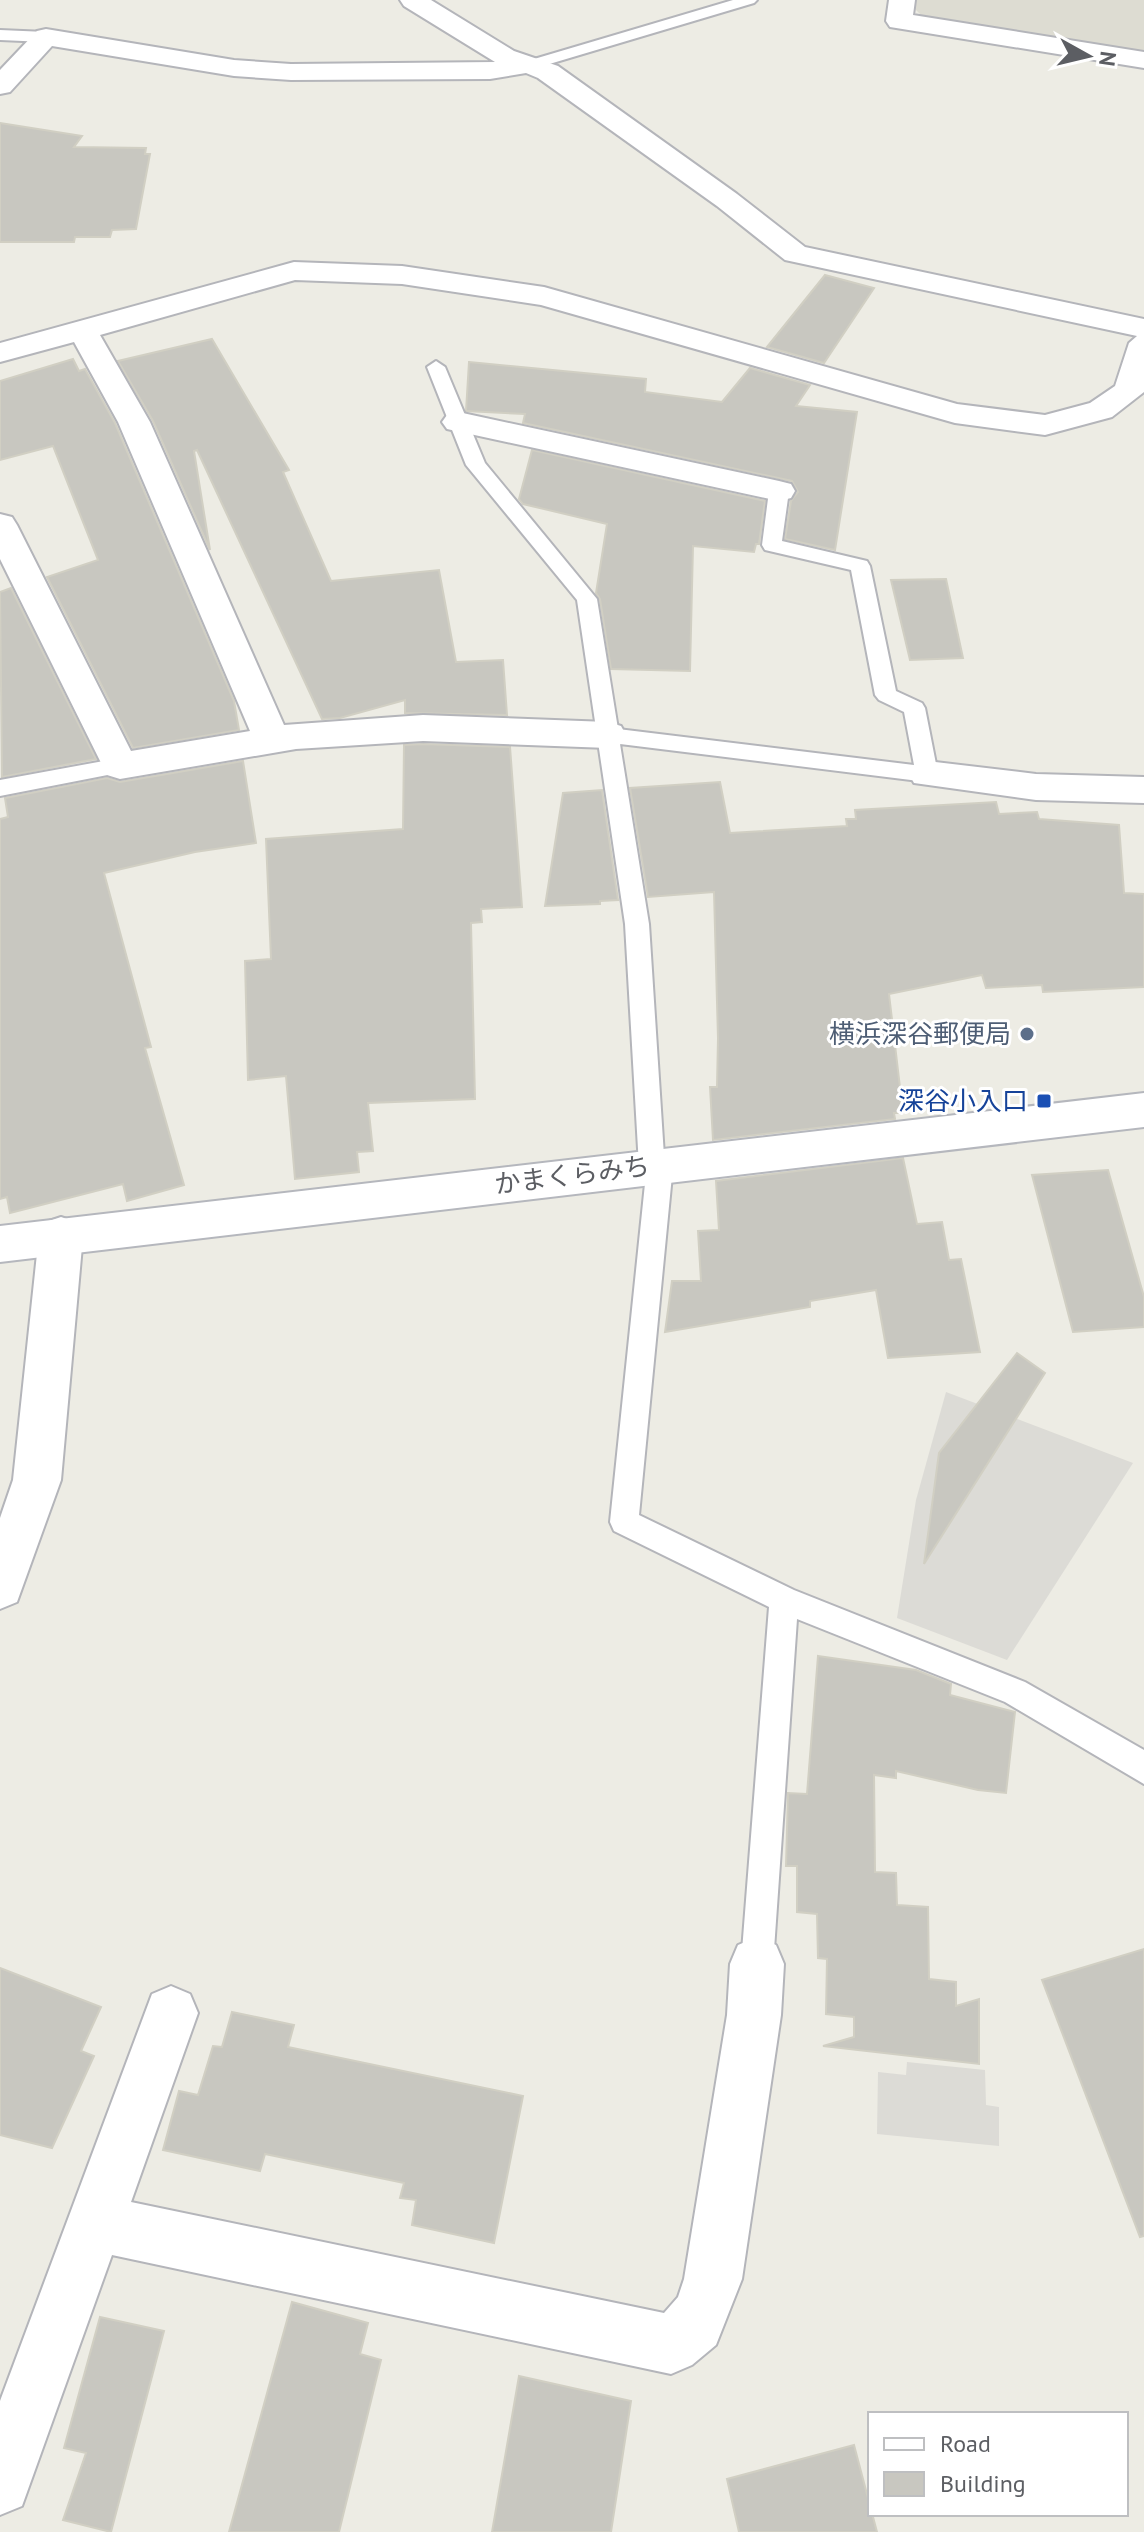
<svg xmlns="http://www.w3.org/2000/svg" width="1144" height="2532" font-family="'PT Sans','Noto Sans JP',sans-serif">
<rect width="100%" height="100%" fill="#edece4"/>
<g fill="#dcdbd6">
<polygon points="946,1392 1133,1463 1007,1660 897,1618 916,1500"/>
<polygon points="907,2062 985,2070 986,2105 999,2107 999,2146 877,2134 878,2072 906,2075"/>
</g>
<polygon fill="#dddcd2" points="914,0 1144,0 1144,54 926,20 912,6"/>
<g fill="#c8c7c0" stroke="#d1cfc3" stroke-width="2">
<polygon points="0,123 82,136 74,147 146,148 145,154 150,154 136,229 112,230 110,237 75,237 74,242 0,242"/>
<polygon points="825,275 874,288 824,363 767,347"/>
<polygon points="212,339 289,470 283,472 331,581 439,570 456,662 503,660 507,715 405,713 405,700 340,718 322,719 197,450 194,451 210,550 153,421 118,361"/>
<polygon points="73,359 79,371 85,369 115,423 234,701 239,730 133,748 47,577 98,560 53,446 0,460 0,381"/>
<polygon points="469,362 646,379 645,392 722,402 750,368 810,385 796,406 857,412 835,550 785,539 791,501 798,492 792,481 523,423 525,414 466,411"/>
<polygon points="532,450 765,501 759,544 756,544 754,552 693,546 690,671 611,669 600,599 596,593 607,524 523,504 519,499"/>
<polygon points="946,579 963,658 910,660 891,580"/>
<polygon points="11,588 96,759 2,777 0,592"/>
<polygon points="423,744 510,747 522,907 481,909 482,922 471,923 475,1099 368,1103 373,1151 357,1152 359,1172 295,1179 286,1076 248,1080 245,961 271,959 266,839 403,829 404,745"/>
<polygon points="243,761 256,843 195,852 104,873 151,1047 145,1048 184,1185 127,1201 123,1184 10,1213 7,1197 0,1199 0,819 8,817 5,798 107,778 120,782"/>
<polygon points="720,782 730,833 847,826 846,819 856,819 855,810 996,802 999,814 1037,812 1039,819 1119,825 1124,893 1144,894 1144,987 1043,992 1042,985 986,988 982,975 889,994 903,1113 894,1113 895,1119 713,1140 710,1087 717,1087 718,1038 714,892 648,897 630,788"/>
<polygon points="602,790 618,900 600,901 600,904 545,906 563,793"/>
<polygon points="903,1158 917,1224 942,1222 949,1260 961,1259 980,1352 888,1358 876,1290 810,1301 810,1307 665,1332 672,1281 701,1281 698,1231 719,1230 716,1181"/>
<polygon points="1108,1170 1144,1297 1144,1327 1073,1332 1032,1175"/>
<polygon points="1017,1353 1045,1373 924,1564 939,1453"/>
<polygon points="818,1656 916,1670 951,1684 950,1695 1015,1712 1006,1793 978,1790 896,1771 896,1778 874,1775 875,1872 896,1873 897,1905 928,1907 929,1979 956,1982 956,2006 979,1999 979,2064 823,2046 854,2037 854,2017 826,2014 827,1959 818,1958 817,1914 797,1912 797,1866 786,1866 788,1793 807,1794"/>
<polygon points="1144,1949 1144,2236 1140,2237 1042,1980"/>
<polygon points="0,1968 101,2007 81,2051 94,2056 52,2148 0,2135"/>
<polygon points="232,2012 294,2025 288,2047 523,2096 494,2243 412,2225 416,2200 400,2198 404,2183 265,2154 260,2171 163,2150 179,2091 198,2095 213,2046 222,2047"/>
<polygon points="292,2302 368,2323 360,2354 381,2360 339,2532 229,2532"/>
<polygon points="100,2317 164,2331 111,2532 63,2520 86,2453 64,2448"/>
<polygon points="519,2376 631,2401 611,2532 492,2532"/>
<polygon points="854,2445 877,2532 739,2532 727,2479"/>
</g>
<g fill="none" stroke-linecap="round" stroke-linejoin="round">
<defs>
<g id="lane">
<polygon points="733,0 757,0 754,3 536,68 530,70 522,65 524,62"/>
<polygon points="0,30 46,32 54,37 46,42 0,40"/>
<polygon points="436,361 445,367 485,463 597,599 618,729 914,765 904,712 879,700 875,695 851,570 765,550 762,545 769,491 779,485 789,491 782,541 867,561 870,566 896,691 922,703 925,708 938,774 935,780 927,782 620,744 649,924 664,1156 669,1158 673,1165 639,1515 794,1590 1025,1682 1144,1750 1144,1784 1005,1702 797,1619 773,1964 768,1975 757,1980 746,1975 741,1964 769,1607 614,1531 610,1522 646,1174 639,1166 625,924 577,600 466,465 427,367"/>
<polygon points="120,758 128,761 131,766 128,771 0,796 0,780"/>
</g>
<g id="street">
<polygon points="400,0 431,0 514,51 558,66 737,194 805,247 1144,319 1144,392 1112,417 1045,435 955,423 541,305 402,284 295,280 100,335 150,422 284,725 423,715 608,722 621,726 626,735 621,744 608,748 423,741 296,749 120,779 107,775 0,559 0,514 12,517 17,525 131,751 250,731 118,422 74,342 0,362 0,343 294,262 402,266 544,287 957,404 1045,415 1090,403 1115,386 1129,343 1137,336 785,260 717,206 538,78 526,73 490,79 291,80 234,76 52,46 10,92 0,94 0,70 37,31 46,29 234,60 291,64 495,62 404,6"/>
<polygon points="889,0 915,0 913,15 1144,52 1144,68 890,27 886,21"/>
<polygon points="458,412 779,481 791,484 795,491 791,498 779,501 447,429 442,422 447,415"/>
<polygon points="927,761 1036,774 1144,777 1144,803 1036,800 914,783 909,774 914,765"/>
<polygon points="61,1217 76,1222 83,1235 61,1480 17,1602 0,1609 0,1518 13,1480 39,1235 46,1222"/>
<polygon points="757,1937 776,1945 784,1964 781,2015 742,2279 716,2345 692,2365 671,2374 112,2255 22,2506 0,2515 0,2401 152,1994 171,1986 190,1994 198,2013 131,2202 664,2313 678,2297 684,2279 727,2015 730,1964 738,1945"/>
</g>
<polygon id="secondary" points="1144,1093 1144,1127 0,1262 0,1226"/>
</defs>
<use href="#lane" stroke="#b4b5ba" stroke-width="4"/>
<use href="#street" stroke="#b4b5ba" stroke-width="4"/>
<use href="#secondary" stroke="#b5b7bd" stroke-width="4"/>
<use href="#lane" fill="#fff" fill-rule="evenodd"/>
<use href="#street" fill="#fff" fill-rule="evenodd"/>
<use href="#secondary" fill="#fff" fill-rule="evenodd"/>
</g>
<circle fill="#5c6f8a" stroke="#fff" stroke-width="3" cx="1027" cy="1034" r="8"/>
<rect fill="#1a4fb4" stroke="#fff" stroke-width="3" x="1036" y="1093" width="16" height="16" rx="4"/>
<g text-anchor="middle" stroke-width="6" stroke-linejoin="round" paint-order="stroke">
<g font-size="26" fill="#4e5e75" stroke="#fff" text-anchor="end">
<text x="1011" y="1043">横浜深谷郵便局</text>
</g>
<g font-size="26" fill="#164399" stroke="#fff" text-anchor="end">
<text x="1028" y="1110">深谷小入口</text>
</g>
<g font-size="26" fill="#5c5e63" stroke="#fff">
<text transform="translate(572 1175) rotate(-7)" y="9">かまくらみち</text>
</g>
</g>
<rect x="868" y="2412" width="260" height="104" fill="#ffffff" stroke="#bebfc1" stroke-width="2"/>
<rect x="884" y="2438" width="40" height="12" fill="#ffffff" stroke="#bebfc1" stroke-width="2"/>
<text x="940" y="2452" font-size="24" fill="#5c5e63">Road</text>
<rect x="884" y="2472" width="40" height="24" fill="#c8c7c0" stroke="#bebfc1" stroke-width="2"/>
<text x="940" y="2492" font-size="24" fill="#5c5e63">Building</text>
<g transform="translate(1088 56) rotate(98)" stroke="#ffffff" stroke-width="6" paint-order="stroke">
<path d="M0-6L14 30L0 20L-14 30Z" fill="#5c5e63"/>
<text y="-12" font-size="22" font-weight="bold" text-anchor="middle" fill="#5c5e63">N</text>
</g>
</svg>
